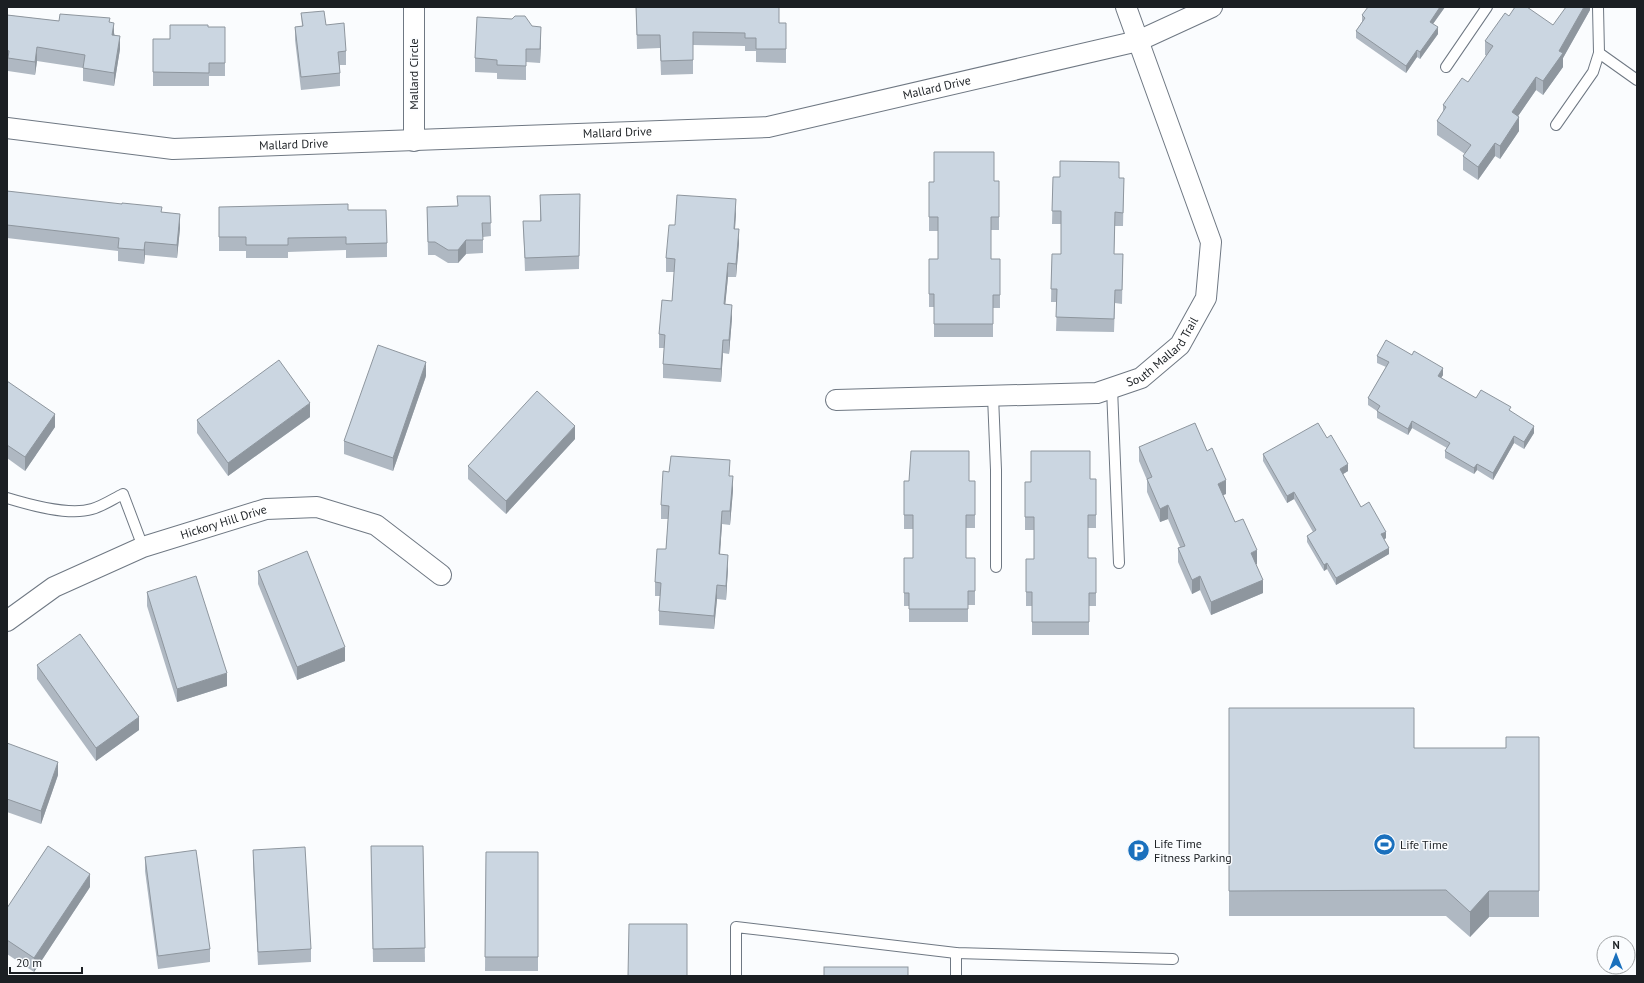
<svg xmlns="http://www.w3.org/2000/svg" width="1644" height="983" font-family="'PT Sans',sans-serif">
<rect width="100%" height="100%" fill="#fafcfe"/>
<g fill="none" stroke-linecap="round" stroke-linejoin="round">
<defs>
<g id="service">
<polyline points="1599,53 1637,80"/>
<polyline points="1446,67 1487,7"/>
<polyline points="1556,125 1593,72 1599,53 1598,7"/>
<polyline points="1112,388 1119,563"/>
<polyline points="993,396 996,470 996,567"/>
<path d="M7,498C30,505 69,516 92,509C103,506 113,499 123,494L143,547"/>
<polyline points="956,953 956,976"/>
<polyline points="736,976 736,927 956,953 1173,959"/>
</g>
<g id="minor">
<path id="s1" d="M7,128L173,149L768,127L1138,41L1212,7"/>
<polyline points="414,141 414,7"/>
<path id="s2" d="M836,400L1097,393L1141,378L1180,345L1206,298L1211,242L1126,7"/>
<path id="s3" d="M7,621L54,587L143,547L266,509L317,507L376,525L441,575"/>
</g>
</defs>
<use href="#service" stroke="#6f7883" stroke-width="12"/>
<use href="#minor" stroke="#6f7883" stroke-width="22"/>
<use href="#service" stroke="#fff" stroke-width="10"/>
<use href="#minor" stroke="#fff" stroke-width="20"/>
</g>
<g fill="#afb8c2">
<polygon points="636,7 779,23 786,23 786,63 756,62 756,51 745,51 745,46 693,45 693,74 661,75 660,48 637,49"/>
<polygon points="1445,7 1433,24 1438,34 1420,59 1417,57 1406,73 1356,38 1356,31 1362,22 1362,15"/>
<polygon points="1590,7 1590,10 1563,58 1563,67 1543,95 1536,90 1518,116 1519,131 1500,159 1495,156 1478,180 1463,170 1463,156 1465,154 1437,135 1437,121 1443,112 1443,105 1468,82 1487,56 1485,55 1485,41 1509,16 1553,25"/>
<polygon points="301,13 326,25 346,51 346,65 340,65 340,86 301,90 295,40 295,27 302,26"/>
<polygon points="7,15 59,21 110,22 120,49 114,86 83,81 83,68 37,61 35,75 8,71 8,64 7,64"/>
<polygon points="208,27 225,27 225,76 209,76 209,86 153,86 153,39 170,39"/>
<polygon points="541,40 540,63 526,62 526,80 497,79 497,73 475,72 475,58"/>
<polygon points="1053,177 1124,178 1123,226 1115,226 1114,254 1123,254 1122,304 1115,303 1114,332 1056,331 1057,302 1051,302 1052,254 1061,254 1061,224 1052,224"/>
<polygon points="999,181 999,230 991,230 991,259 1000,259 1000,308 993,308 993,337 934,337 934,307 929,307 929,259 938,259 938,231 929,231 929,182"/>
<polygon points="7,191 162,212 180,228 177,258 145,255 144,264 118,261 118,251 7,238"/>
<polygon points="540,195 580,207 579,269 525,271 523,221 540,221"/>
<polygon points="490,196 491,236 483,237 483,253 466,254 458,263 448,263 435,255 428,255 427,207 457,206"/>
<polygon points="219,207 348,210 387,243 387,257 346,258 346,250 288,252 288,258 246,258 246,251 219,251"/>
<polygon points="736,213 735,229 739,243 736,277 728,277 725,304 732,318 729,354 723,353 721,382 663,378 663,364 664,348 659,348 659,334 672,301 674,272 666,272 666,258 675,225"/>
<polygon points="1377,356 1443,375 1441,378 1476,398 1511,411 1534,433 1524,449 1514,443 1493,480 1477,470 1474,474 1445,458 1445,451 1447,448 1412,428 1408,435 1377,418 1377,411 1368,405 1368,398 1386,367 1377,363"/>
<polygon points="426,376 393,471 344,454 344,441"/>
<polygon points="7,381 55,427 25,471 7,458"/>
<polygon points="310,417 228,476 197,433 197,420"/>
<polygon points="575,439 506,514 468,479 468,466"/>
<polygon points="1139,447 1207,451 1226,494 1223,495 1235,522 1257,564 1256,564 1263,593 1211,615 1200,590 1192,594 1178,562 1178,548 1180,547 1168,519 1160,522 1147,492 1147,480 1139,461"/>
<polygon points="1263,454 1348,471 1343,474 1361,507 1386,538 1384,540 1389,554 1336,585 1327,569 1324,571 1307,542 1307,536 1313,532 1294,499 1287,503 1263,461"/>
<polygon points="669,472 730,476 733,490 730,525 722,524 720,554 728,568 726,600 717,599 714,629 659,625 659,611 660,596 655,596 655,582 666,549 668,519 661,519 661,505"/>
<polygon points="1096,479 1096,528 1088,528 1088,558 1096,558 1096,606 1089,606 1089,635 1032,635 1032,606 1026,606 1026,559 1034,559 1034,530 1025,530 1025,482"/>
<polygon points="975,481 975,528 966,528 966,558 975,558 975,605 968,605 968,622 909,622 909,606 904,606 904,558 913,558 913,529 904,529 904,515"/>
<polygon points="258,571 345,661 297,680 258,584"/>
<polygon points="147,592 227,686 177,702 147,606"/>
<polygon points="37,665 139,730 96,761 37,679"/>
<polygon points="1229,708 1414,748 1506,748 1539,737 1539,917 1489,917 1470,937 1446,916 1229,916"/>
<polygon points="7,743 58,775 41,824 7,812"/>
<polygon points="371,846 423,846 425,962 373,962"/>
<polygon points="253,850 311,949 311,962 258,965 253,863"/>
<polygon points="486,852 538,852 538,971 485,971"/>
<polygon points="145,857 210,949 210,962 158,969 145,871"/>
<polygon points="90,887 34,972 7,954 7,908"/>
</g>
<g fill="#8e969e">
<polygon points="1440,7 1445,7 1430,28 1430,22"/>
<polygon points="1584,7 1590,7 1590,10 1563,58 1563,67 1543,95 1543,81 1559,51"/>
<polygon points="114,23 114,36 112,35"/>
<polygon points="541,27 541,40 540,63 540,49"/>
<polygon points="1438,27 1438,34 1420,59 1420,52"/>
<polygon points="120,36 120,49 114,86 114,73"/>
<polygon points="37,47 37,61 35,75 35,62"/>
<polygon points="1417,50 1417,57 1406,73 1406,66"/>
<polygon points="1536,77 1536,90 1512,125 1512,112"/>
<polygon points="1519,117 1519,131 1500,159 1500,146"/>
<polygon points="1495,143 1495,156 1478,180 1478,167"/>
<polygon points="736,199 736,213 734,242 734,229"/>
<polygon points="180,214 180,228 177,258 177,245"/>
<polygon points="739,229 739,243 736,277 736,264"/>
<polygon points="466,240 466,254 458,263 458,250"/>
<polygon points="145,242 145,255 144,264 144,250"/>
<polygon points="728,263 728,277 724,318 724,304"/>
<polygon points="732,305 732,318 729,354 729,340"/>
<polygon points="723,340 723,353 721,382 721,369"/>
<polygon points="426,362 426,376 393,471 393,458"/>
<polygon points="1443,368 1443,375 1438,383 1438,376"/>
<polygon points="310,403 310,417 228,476 228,463"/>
<polygon points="55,414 55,427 25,471 25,457"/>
<polygon points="1412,421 1412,428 1408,435 1408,429"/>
<polygon points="575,426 575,439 506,514 506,501"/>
<polygon points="1534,426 1534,433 1524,449 1524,442"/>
<polygon points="1514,436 1514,443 1493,480 1493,473"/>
<polygon points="1348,464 1348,471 1340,476 1340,469"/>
<polygon points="1477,464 1477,470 1474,474 1474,468"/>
<polygon points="733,476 733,490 730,525 730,511"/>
<polygon points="1226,480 1226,494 1218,497 1218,484"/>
<polygon points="1294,492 1294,499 1287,503 1287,496"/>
<polygon points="1168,505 1168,519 1160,522 1160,509"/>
<polygon points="722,511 722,524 719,567 719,554"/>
<polygon points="1386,532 1386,538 1381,541 1381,534"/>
<polygon points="1389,548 1389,554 1336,585 1336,578"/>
<polygon points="1257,550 1257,564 1251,566 1251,553"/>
<polygon points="728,555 728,568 726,600 726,586"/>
<polygon points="1327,563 1327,569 1324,571 1324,565"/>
<polygon points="1200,576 1200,590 1192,594 1192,580"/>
<polygon points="1263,580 1263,593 1211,615 1211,602"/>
<polygon points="717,585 717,599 714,629 714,616"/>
<polygon points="345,647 345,661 297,680 297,667"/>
<polygon points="227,673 227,686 177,702 177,689"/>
<polygon points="139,717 139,730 96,761 96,748"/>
<polygon points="58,762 58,775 41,824 41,811"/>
<polygon points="90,874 90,887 34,972 34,958"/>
<polygon points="1489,891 1489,917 1470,937 1470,912"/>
</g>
<g fill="#cbd6e1" stroke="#8e969e">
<polygon points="636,7 779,7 779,23 786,23 786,49 756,49 756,38 745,38 745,33 693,32 693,60 661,61 660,35 637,35"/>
<polygon points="1368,7 1440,7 1430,22 1438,27 1420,52 1417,50 1406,66 1356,31 1365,18 1362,15"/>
<polygon points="1515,7 1527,7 1553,25 1566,7 1584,7 1559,51 1563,53 1543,81 1536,77 1512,112 1519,117 1500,146 1495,143 1478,167 1463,156 1471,145 1437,121 1446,107 1443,105 1462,78 1468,82 1493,46 1485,41 1505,13 1509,16"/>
<polygon points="324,11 326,25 344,23 346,51 338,52 340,73 301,77 295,27 303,26 301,13"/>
<polygon points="60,14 110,18 109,22 114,23 112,35 120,36 114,73 83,68 85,55 37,47 35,62 8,58 9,51 7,50 7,15 59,21"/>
<polygon points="515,16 525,16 532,26 541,27 540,49 526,49 526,66 497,65 497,60 475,58 477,17 512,19"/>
<polygon points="170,25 208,25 208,27 225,27 225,63 209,63 209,73 153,72 153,39 170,39"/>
<polygon points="934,152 994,152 994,181 999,181 999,217 991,217 991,259 1000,259 1000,295 993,295 993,324 934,324 934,294 929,294 929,259 938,259 938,217 929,217 929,182 934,182"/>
<polygon points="1060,161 1119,162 1119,178 1124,178 1123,213 1115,212 1114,254 1123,254 1122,290 1115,290 1114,319 1056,317 1057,289 1051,289 1052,254 1061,254 1061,211 1052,211 1053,177 1060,177"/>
<polygon points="7,191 122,204 122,203 162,207 161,212 180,214 177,245 145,242 144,250 118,248 119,238 7,225"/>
<polygon points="580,194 579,256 525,258 523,221 541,221 540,195"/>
<polygon points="677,195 736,199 734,229 739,229 736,264 728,263 724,304 732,305 729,340 723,340 721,369 663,364 665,335 659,334 662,300 672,301 675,259 666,258 669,225 675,225"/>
<polygon points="457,196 490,196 491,223 482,223 483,240 466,240 458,250 448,250 435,242 428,242 427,207 458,206"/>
<polygon points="348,204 348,210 386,210 387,243 346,244 346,237 288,238 288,245 246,245 246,237 219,237 219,207"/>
<polygon points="1386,340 1412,355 1414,351 1443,368 1438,376 1476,398 1481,390 1511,407 1509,410 1534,426 1524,442 1514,436 1493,473 1477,464 1474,468 1445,451 1450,443 1412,421 1408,429 1377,411 1380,406 1368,398 1389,362 1377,356"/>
<polygon points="378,345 426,362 393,458 344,441"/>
<polygon points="279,360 310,403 228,463 197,420"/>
<polygon points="7,381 55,414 25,457 7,445"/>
<polygon points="537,391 575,426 506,501 468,466"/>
<polygon points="1195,423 1207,451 1212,448 1226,480 1218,484 1235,522 1243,519 1257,550 1251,553 1263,580 1211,602 1200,576 1192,580 1178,548 1185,546 1168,505 1160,509 1147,479 1152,477 1139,447"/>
<polygon points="1318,423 1327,438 1331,435 1348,464 1340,469 1361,507 1369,502 1386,532 1381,534 1389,548 1336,578 1327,563 1324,565 1307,536 1316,530 1294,492 1287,496 1263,454"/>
<polygon points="911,451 969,451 969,481 975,481 975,515 966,515 966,558 975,558 975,591 968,591 968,609 909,609 909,593 904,593 904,558 913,558 913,515 904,515 904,481 909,481"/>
<polygon points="1031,451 1090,451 1090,479 1096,479 1096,515 1088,515 1088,558 1096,558 1096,593 1089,593 1089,622 1032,622 1032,592 1026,592 1026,559 1034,559 1034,517 1025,517 1025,482 1031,482"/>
<polygon points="671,456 730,460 729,476 733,476 730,511 722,511 719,554 728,555 726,586 717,585 714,616 659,611 661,583 655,582 657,549 666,549 669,506 661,505 663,471 669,472"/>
<polygon points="307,551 345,647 297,667 258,571"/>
<polygon points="196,576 227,673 177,689 147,592"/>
<polygon points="80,634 139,717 96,748 37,665"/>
<polygon points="1229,708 1414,708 1414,748 1506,748 1506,737 1539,737 1539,891 1489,891 1470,912 1446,890 1229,891"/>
<polygon points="7,743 58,762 41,811 7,799"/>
<polygon points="48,846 90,874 34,958 7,940 7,908"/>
<polygon points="371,846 423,846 425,948 373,949"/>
<polygon points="305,847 311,949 258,952 253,850"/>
<polygon points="196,850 210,949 158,956 145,857"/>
<polygon points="486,852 538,852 538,957 485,957"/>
<polygon points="629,924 687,924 687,976 628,976"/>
<rect x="824" y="967" width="84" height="9"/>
</g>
<defs>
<symbol id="stadium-disc" viewBox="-11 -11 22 22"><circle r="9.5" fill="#1a70bd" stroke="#fafcfe"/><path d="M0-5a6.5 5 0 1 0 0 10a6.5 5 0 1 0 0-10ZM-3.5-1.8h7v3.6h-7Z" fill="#fff"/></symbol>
<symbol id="parking-disc" viewBox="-11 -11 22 22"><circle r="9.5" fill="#1a70bd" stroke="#fafcfe"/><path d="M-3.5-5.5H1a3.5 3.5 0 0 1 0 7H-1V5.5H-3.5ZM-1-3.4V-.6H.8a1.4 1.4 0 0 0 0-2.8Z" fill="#fff"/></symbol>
</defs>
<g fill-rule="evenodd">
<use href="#stadium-disc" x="1372" y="832" width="25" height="25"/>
<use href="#parking-disc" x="1126" y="838" width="25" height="25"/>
</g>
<g text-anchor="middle" stroke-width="3" stroke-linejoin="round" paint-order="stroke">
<g font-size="12" fill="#1b1f23" stroke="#fafcfe">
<text transform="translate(414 74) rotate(-90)" y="4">Mallard Circle</text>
<text dy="4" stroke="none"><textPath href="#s1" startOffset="936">Mallard Drive</textPath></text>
<text dy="4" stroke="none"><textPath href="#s1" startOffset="612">Mallard Drive</textPath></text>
<text dy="4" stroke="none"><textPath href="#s1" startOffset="288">Mallard Drive</textPath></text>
<text dy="4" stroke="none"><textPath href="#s2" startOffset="341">South Mallard Trail</textPath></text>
<text dy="4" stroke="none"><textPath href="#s3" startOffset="240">Hickory Hill Drive</textPath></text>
</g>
<g font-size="12" fill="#1b1f23" stroke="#fafcfe" text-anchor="start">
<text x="1154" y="848">Life Time<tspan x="1154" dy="14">Fitness Parking</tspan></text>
<text x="1400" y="849">Life Time</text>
</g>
</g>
<rect width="1644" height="983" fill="none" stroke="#1b1f23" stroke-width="16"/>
<g transform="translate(1616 955)"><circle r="19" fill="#fafcfe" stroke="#a1a4a6"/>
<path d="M0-3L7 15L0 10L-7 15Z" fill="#1a70bd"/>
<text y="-6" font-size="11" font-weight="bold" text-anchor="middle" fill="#1b1f23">N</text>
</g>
<path d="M10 967v6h72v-6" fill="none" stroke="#1b1f23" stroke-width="2"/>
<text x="16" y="967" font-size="12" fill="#1b1f23" stroke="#fafcfe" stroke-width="3" paint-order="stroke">20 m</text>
</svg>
